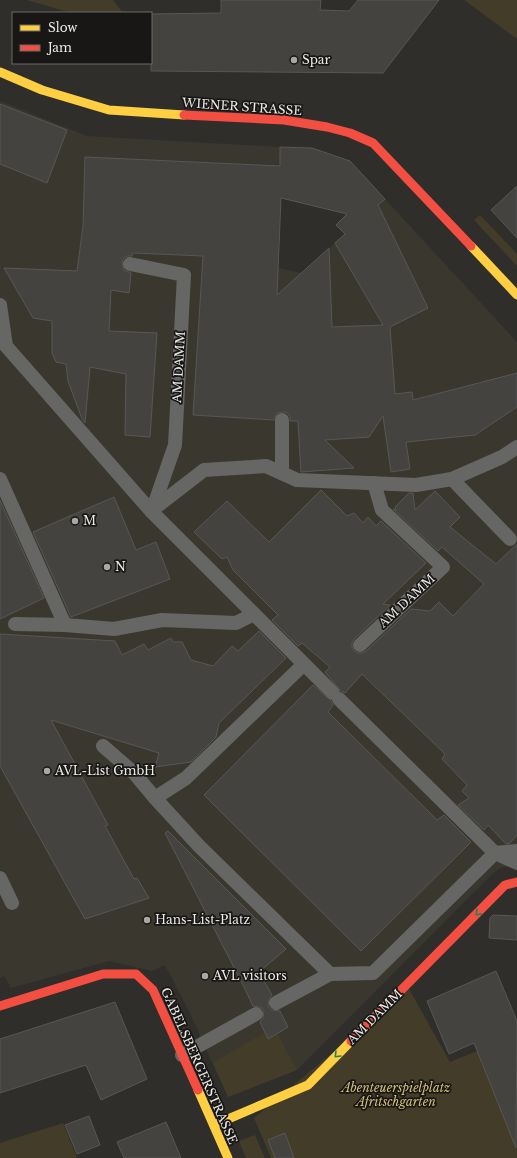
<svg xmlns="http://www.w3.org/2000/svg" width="517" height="1158" font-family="'Libre Baskerville',serif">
<rect width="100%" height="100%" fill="#2f2e2b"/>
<polygon fill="#3a382e" points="0,101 87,136 280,147 280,187 281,203 279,222 278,268 301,273 385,199 517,342 517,373 413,400 421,436 424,440 475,435 517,407 517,864 500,868 493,873 297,1070 228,1097 189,1011 165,965 152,971 109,961 11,988 4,976 0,978"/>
<g fill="#433c28">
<polygon points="27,0 113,0 123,13 71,13"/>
<polygon points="464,0 517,0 517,39"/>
<polygon points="480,215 517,254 517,266 474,220"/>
<polygon points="409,989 450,1062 477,1051 517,1150 517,1158 271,1158 254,1118"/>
<polygon points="274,1027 297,1070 228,1097 213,1063"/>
<polygon points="63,1123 77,1158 0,1158 0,1143"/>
<polygon points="255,1135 265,1158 246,1158 239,1141"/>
</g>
<g fill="#444340" stroke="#585755" fill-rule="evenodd">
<polygon points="221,0 321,0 320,10 349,11 358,0 439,0 383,73 151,71 151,14 221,13"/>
<polygon points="0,104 67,130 47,183 0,164"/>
<path d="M280,147L312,148L350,161L385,199L378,205L428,308L390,327L395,394L412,392L413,400L517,373V407L475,435L406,442L410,469L391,472L383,416L369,437L325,440L354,468L301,472L298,421H290V416L286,412H282L277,413L274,420L193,415L203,256L133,253L132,256H127L123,259L122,263L124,270L131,273L129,293L111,290L109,331L157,333L150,437L125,435L126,374L90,367L85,423L82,419L68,381L66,364L56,362L52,353V321L33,318L4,268L77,271L83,226L85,157L280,166ZM281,198L347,214L336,225L345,234L335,243L383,325L332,327L329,248L277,295Z"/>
<polygon points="517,186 517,238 491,210"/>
<polygon points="321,490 347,516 354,513 363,523 368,517 376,526 381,521 426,563 383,604 390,605 354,639 352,643 352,647 354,651 358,653 362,653 366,651 411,609 430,611 439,602 453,616 484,584 442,547 438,551 393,509 396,510 395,507 409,493 413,493 415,510 435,491 460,517 450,527 496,564 517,544 517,835 510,843 506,844 488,825 484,830 458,805 469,798 462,791 467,785 442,759 445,754 362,674 345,693 341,691 325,672 330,667 302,643 298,646 272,620 278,615 233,570 227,557 222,559 194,532 227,501 269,542"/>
<polygon points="114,497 136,550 156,542 170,579 71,617 33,532"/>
<polygon points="0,500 44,598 0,619"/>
<polygon points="259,631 286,658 219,723 216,737 191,762 155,767 159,753 51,720 108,825 105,826 134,879 137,878 149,898 85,919 0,766 0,634 115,641 122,655 144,644 148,650 171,638 173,642 182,642 191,660 213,666 232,646 238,651"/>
<polygon points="313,685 331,701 333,705 328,712 437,820 444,815 471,842 361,951 204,795"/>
<polygon points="168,831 286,949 259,972 272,995 269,999 268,1007 272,1010 280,1011 288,1027 268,1039 260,1022 263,1018 264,1010 260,1007 253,1006 244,987 165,833"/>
<polygon points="493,915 517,916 517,940 489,938 490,918"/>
<polygon points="496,971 517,1021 516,1148 474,1043 449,1054 427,1001"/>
<polygon points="115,1002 147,1079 101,1100 86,1065 0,1093 0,1039"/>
<polygon points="89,1116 100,1145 77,1154 65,1125"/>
<polygon points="166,1122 181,1158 124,1158 117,1142"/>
<polygon points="285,1133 294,1158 275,1158 268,1140"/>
</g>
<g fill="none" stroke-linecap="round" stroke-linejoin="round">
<g stroke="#666665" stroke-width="14">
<polyline points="130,264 184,275 175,445 152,511"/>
<polyline points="0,305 6,346 151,511 333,693"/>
<polyline points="282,473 282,420"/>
<polyline points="0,479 65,625"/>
<polyline points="452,479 510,539"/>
<polyline points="151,511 204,470 266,466 297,480 416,485 452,479 502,457 517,447"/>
<polyline points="15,624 65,625 114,629 162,620 236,623 254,614"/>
<polyline points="360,645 443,567 382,510 374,483"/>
<polyline points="303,665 186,778 155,798 199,846 330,974"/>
<polyline points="339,699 495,853 517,863"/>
<polyline points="103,746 134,773 155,798"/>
<polyline points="0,878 12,903"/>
<polyline points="276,1003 330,974 373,973 495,853 517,851"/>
<polyline points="182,1055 256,1014"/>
</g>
<g stroke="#ffcf43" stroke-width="9">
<polyline points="0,72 42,90 109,110 184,115"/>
<polyline points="471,246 517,295"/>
<polyline points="198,1090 228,1158"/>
<polyline points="214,1125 308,1085 351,1041"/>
</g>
<g stroke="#f24e42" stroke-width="9">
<polyline points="184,115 284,120 327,127 350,133 373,143 471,246"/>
<polyline points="0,1006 103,974 136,974 153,990 198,1090"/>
<polyline points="351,1041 505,885 517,882"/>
</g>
</g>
<defs><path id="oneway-chevron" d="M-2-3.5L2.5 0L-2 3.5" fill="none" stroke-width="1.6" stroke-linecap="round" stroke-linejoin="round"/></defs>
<g stroke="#17865d">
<use href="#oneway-chevron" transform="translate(478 913) rotate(135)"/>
<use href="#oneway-chevron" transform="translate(337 1055) rotate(135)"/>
</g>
<g fill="#a9a8a5" stroke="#181715" stroke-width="1.5">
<circle cx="294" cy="60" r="4"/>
<circle cx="75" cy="521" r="4"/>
<circle cx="107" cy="567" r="4"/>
<circle cx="47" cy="771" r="4"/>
<circle cx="147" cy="920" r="4"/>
<circle cx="205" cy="976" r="4"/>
</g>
<g text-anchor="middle" stroke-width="3.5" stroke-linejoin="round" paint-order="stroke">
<g font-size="12" fill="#ebeae7" stroke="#181715" text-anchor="start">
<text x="302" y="64">Spar</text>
<text x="83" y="525">M</text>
<text x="115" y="571">N</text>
<text x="55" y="775">AVL-List GmbH</text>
<text x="155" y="924">Hans-List-Platz</text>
<text x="213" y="980">AVL visitors</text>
</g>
<g font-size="12" fill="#ebeae7" stroke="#181715">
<text transform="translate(242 107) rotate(4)" y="4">WIENER STRASSE</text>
<text transform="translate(179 367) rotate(-87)" y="4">AM DAMM</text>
<text transform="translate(407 601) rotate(-43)" y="4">AM DAMM</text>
<text transform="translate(375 1017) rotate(-45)" y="4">AM DAMM</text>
<text transform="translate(199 1066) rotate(66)" y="4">GABELSBERGERSTRASSE</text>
</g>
<g font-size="12" font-style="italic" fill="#d6bf7b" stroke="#181715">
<text x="396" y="1092">Abenteuerspielplatz<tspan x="396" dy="14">Afritschgarten</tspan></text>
</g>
</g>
<rect x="12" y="12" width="140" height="52" fill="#181715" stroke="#6c6b69"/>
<rect x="20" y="25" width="20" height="6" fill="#ffcf43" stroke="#6c6b69"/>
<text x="48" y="32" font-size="12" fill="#ebeae7">Slow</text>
<rect x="20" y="45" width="20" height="6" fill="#f24e42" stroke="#6c6b69"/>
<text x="48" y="52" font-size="12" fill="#ebeae7">Jam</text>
</svg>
